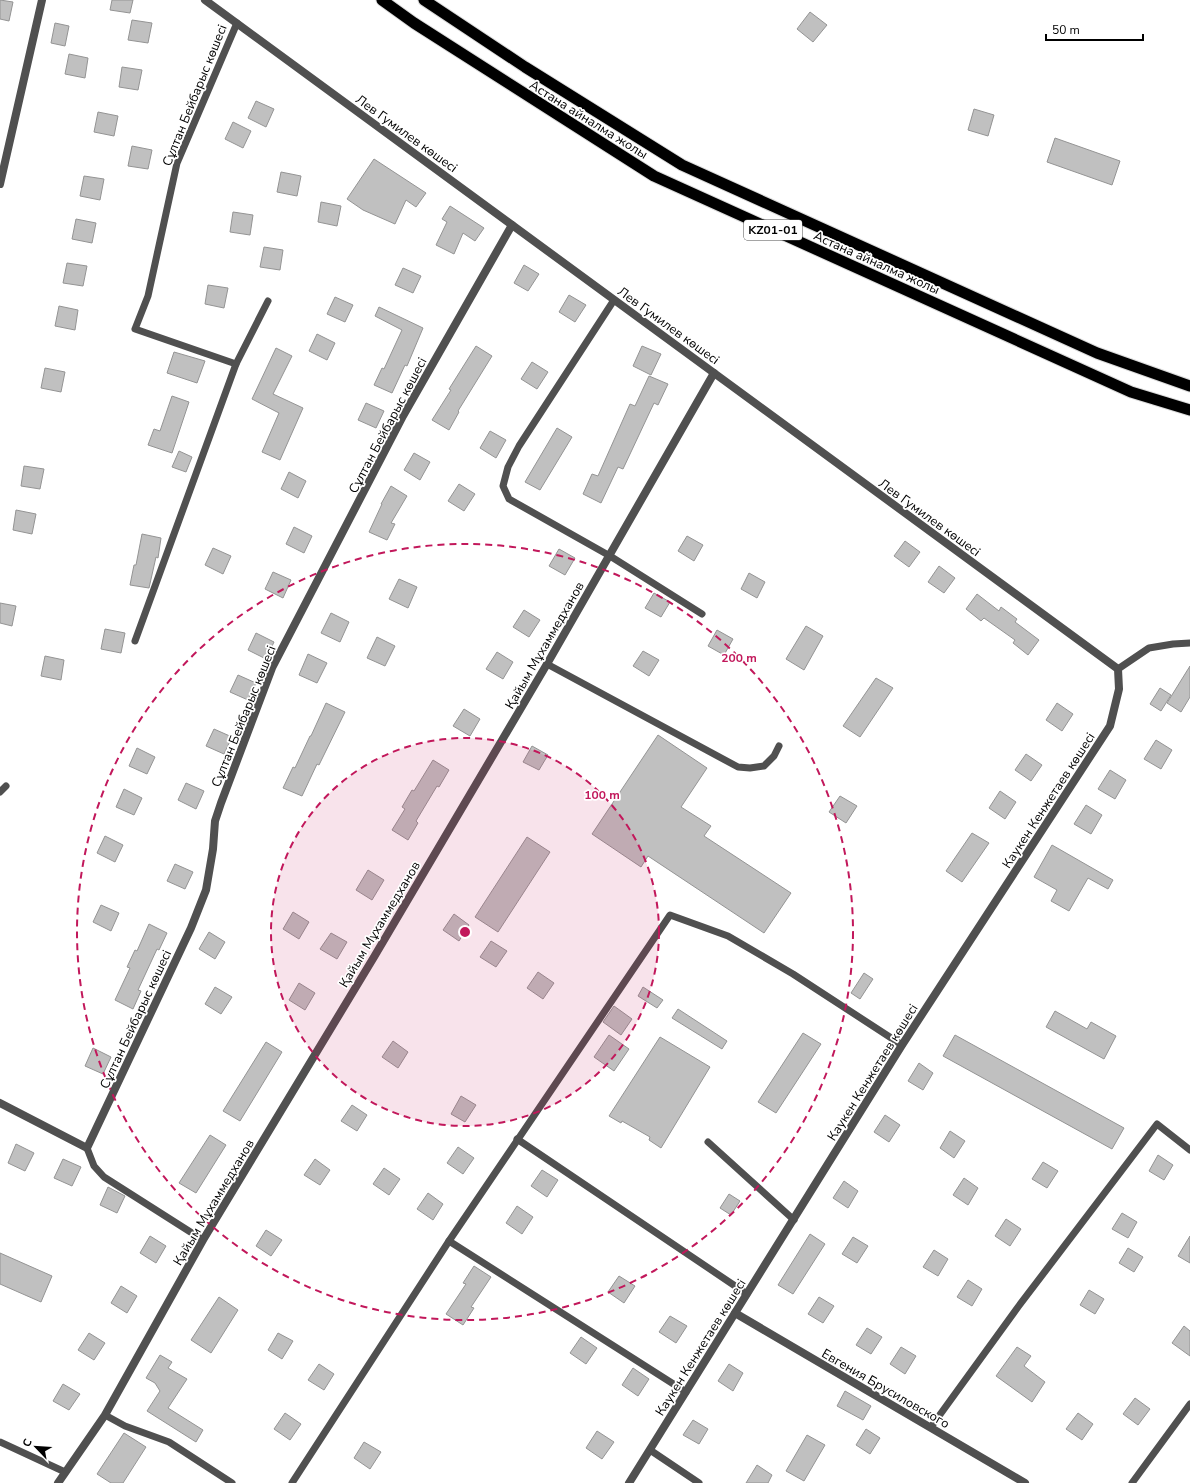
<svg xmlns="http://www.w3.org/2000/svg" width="1190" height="1483" font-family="'Nunito Sans',sans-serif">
<rect width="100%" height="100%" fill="#fff"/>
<g fill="#c0c0c0" stroke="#949494">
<polygon points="0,0 13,2 9,21 0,19"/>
<polygon points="112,0 133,0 130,13 110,10"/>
<polygon points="810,12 827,25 813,42 797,29"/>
<polygon points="132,20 152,23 148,43 128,40"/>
<polygon points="55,23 69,26 65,46 51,43"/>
<polygon points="69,54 88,58 85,78 65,74"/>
<polygon points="122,67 142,70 138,90 119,87"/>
<polygon points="256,101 274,109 266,127 248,118"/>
<polygon points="974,109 994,115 988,136 968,130"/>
<polygon points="98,112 118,116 114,136 94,132"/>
<polygon points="233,122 251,131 243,148 225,139"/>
<polygon points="1055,138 1120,161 1112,185 1047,162"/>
<polygon points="132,146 152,150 148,169 128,166"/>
<polygon points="374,159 426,193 416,207 406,200 395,224 363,210 347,199"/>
<polygon points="281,172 301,176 297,196 277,192"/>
<polygon points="84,176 104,179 100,200 80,196"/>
<polygon points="321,202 341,206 337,226 318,222"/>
<polygon points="450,206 484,228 475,241 463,233 454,254 436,245 447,222 442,219"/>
<polygon points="233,212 253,215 250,235 230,232"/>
<polygon points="76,219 96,223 92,243 72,239"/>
<polygon points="264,247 283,250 280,270 260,267"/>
<polygon points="67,263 87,266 83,286 63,283"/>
<polygon points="524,265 539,274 528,291 514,283"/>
<polygon points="403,268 421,276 413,293 395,285"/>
<polygon points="208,285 228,288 224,308 205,304"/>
<polygon points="569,295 586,305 575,322 559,312"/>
<polygon points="335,297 353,305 345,322 327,314"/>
<polygon points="59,306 78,310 75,330 55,326"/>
<polygon points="379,307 423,328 407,366 405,365 392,393 374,385 382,368 384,369 402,330 375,316"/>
<polygon points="317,334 335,343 327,360 309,351"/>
<polygon points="476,346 492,356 458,411 459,412 449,430 432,420 451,390 449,389"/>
<polygon points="642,346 661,354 651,375 633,366"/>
<polygon points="276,348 292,356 273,394 303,408 280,460 262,452 279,413 252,399"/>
<polygon points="174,352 205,361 197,383 167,373"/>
<polygon points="532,362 548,372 537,389 521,379"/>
<polygon points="45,368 65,372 61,392 41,388"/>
<polygon points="649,376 668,384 658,405 654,403 623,469 618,467 601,503 583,494 592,474 598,476 630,404 635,406"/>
<polygon points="172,396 189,402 172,453 148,445 154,429 160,431"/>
<polygon points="366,403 384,411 376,428 358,420"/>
<polygon points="557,428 572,437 540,490 525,482"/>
<polygon points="490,431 506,440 496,458 480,448"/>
<polygon points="179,451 192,457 186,472 172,467"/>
<polygon points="414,453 430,462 420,480 404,470"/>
<polygon points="24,466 44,469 40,489 21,486"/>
<polygon points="289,472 306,481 298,498 281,489"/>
<polygon points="459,484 475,494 464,511 448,501"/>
<polygon points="391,486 407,496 391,523 395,524 387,540 369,532 382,504 381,504"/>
<polygon points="16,510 36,514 32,534 13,530"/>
<polygon points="294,527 312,536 304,553 286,544"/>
<polygon points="142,534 161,538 158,558 156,557 149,588 130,585 134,565 136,565"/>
<polygon points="687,536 703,545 694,561 678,551"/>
<polygon points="905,541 920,552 909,567 894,556"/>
<polygon points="213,548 231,556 223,574 205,565"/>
<polygon points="559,549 575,558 565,575 549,566"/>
<polygon points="939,566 955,578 944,593 928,582"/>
<polygon points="273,572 291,580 283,598 265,589"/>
<polygon points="749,573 765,582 757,598 741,589"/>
<polygon points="399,579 417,587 408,608 389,599"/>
<polygon points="654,593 670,602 661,617 645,608"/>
<polygon points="977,594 999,611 1001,607 1017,619 1015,622 1039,640 1028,655 1013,643 1015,640 984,618 981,621 966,609"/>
<polygon points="0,603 16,606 12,626 0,623"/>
<polygon points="524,610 540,620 529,637 513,627"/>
<polygon points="331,613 349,622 340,642 321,633"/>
<polygon points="806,626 823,636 804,670 786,659"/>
<polygon points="105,629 125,633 121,653 101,649"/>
<polygon points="717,630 733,639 724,655 708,646"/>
<polygon points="256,633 274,642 266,659 248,650"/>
<polygon points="377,637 395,646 385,666 367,658"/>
<polygon points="643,651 659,660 649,676 633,666"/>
<polygon points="497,652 513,662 503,679 486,669"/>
<polygon points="308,654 327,663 317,683 299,675"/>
<polygon points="45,656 64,660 61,680 41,676"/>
<polygon points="1190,666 1190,697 1181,712 1167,703"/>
<polygon points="238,675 256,683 248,700 230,692"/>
<polygon points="876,678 893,688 860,737 843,726"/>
<polygon points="1160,688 1171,695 1161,711 1150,704"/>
<polygon points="326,703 345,712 319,765 317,764 302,796 283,788 293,767 295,768 310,736 311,736"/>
<polygon points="1057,703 1073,714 1062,731 1046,720"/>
<polygon points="464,709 480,719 470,736 453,726"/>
<polygon points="214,729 232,737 224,754 206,746"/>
<polygon points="658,735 707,768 681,807 711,826 704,836 791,893 764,933 648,856 641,867 592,834"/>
<polygon points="1156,740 1172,750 1161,769 1144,759"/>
<polygon points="532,746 548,755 539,770 523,762"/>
<polygon points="137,748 155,757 147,774 129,766"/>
<polygon points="1026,754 1042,765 1031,781 1015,770"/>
<polygon points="433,760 449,770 439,787 437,786 416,821 418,823 408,840 392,830 405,809 402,807 412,790 414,791"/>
<polygon points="1110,770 1126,780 1115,799 1098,789"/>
<polygon points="186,783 204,791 196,809 178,800"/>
<polygon points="124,789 142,798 134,815 116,807"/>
<polygon points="1000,791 1016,802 1005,819 989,808"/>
<polygon points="840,796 857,806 846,823 829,812"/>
<polygon points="1086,805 1102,815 1091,834 1074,824"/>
<polygon points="972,833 989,843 962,882 946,871"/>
<polygon points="105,836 123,845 115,862 97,853"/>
<polygon points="527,837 550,852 498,932 475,917"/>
<polygon points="1052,845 1113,880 1108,889 1088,878 1069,911 1051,901 1057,890 1034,877"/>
<polygon points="175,864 193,872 185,889 167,881"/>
<polygon points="368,870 384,880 372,900 356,890"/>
<polygon points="101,905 119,913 111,931 93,922"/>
<polygon points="293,912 309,922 299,939 283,929"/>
<polygon points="454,914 469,925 459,941 443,930"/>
<polygon points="149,924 167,933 159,950 157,949 138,990 141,991 133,1009 115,1000 130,968 127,967 135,950 137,951"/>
<polygon points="209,932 225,942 215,959 199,949"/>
<polygon points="331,933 347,942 337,959 320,949"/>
<polygon points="491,941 507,951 496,967 480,957"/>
<polygon points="538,972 554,983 543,999 527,988"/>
<polygon points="864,973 873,979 860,999 851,993"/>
<polygon points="299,983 315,993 305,1010 289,1000"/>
<polygon points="215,987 232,997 221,1014 205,1004"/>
<polygon points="643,987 663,1000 657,1008 638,996"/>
<polygon points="614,1006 632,1019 621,1035 603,1022"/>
<polygon points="678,1009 727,1041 722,1049 672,1018"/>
<polygon points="1055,1011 1087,1029 1091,1022 1116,1036 1104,1059 1046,1027"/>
<polygon points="803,1033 821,1044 776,1113 758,1102"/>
<polygon points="609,1035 629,1049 614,1071 594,1057"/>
<polygon points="955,1035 1124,1128 1112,1149 943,1056"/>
<polygon points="660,1037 710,1067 661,1148 649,1140 650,1137 622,1121 621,1123 609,1116"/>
<polygon points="393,1041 408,1052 398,1068 382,1057"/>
<polygon points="266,1042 282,1052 240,1121 223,1111"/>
<polygon points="93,1048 111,1057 103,1074 85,1066"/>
<polygon points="919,1063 933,1073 923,1090 908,1081"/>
<polygon points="461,1096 476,1105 465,1122 451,1114"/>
<polygon points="352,1105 367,1115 357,1131 341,1121"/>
<polygon points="885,1115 900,1125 889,1142 874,1132"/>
<polygon points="950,1131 965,1141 954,1158 940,1148"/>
<polygon points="210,1135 226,1145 196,1193 179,1183"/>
<polygon points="16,1144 34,1153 25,1171 8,1163"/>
<polygon points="458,1147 474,1158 463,1174 447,1163"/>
<polygon points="1158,1155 1173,1165 1164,1180 1149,1171"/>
<polygon points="63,1159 81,1167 72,1186 54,1178"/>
<polygon points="315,1159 330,1170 320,1185 304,1175"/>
<polygon points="1043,1162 1058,1171 1047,1188 1032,1179"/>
<polygon points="384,1168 400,1179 389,1195 373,1184"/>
<polygon points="542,1170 558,1180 547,1197 531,1186"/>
<polygon points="964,1178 978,1188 968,1205 953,1195"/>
<polygon points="844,1181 858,1191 848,1208 833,1198"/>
<polygon points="108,1187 125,1196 117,1213 100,1205"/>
<polygon points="428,1193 443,1204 433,1220 417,1209"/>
<polygon points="729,1194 740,1201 731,1215 720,1208"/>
<polygon points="517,1206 533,1217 522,1234 506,1223"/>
<polygon points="1122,1213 1137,1222 1128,1238 1112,1229"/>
<polygon points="1006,1219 1021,1229 1010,1246 995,1236"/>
<polygon points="266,1230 282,1240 271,1256 256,1246"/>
<polygon points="810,1234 825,1244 793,1294 778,1285"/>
<polygon points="150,1236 166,1246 156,1263 140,1253"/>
<polygon points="1190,1236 1190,1263 1178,1256"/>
<polygon points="853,1237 868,1246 857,1263 842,1254"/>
<polygon points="1128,1248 1143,1257 1134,1272 1119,1263"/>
<polygon points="934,1250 948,1259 938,1276 923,1267"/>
<polygon points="0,1253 52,1276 41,1302 0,1284"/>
<polygon points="474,1266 491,1277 471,1307 474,1308 463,1325 446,1314 466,1284 463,1283"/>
<polygon points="619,1276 635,1286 624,1303 608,1292"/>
<polygon points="968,1280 982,1289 972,1306 957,1297"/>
<polygon points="121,1286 137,1296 127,1313 111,1303"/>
<polygon points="1089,1290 1104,1299 1095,1314 1080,1305"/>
<polygon points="219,1297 238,1310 211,1353 191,1340"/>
<polygon points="819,1297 834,1306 823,1323 808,1314"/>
<polygon points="670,1316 687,1326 676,1343 659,1332"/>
<polygon points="1184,1326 1190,1331 1190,1356 1172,1343"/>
<polygon points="867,1328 882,1337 871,1354 856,1345"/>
<polygon points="89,1333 105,1343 94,1360 78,1350"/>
<polygon points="278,1333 293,1341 282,1359 268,1350"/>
<polygon points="581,1337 597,1348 586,1364 570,1353"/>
<polygon points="901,1347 916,1356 905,1374 890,1364"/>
<polygon points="1017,1347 1031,1356 1024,1366 1045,1382 1032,1402 996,1376"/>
<polygon points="160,1355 172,1362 168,1368 187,1379 168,1408 203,1430 196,1442 147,1411 160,1391 155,1383 146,1378"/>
<polygon points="319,1364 334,1374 324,1390 308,1380"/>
<polygon points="729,1364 743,1373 733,1391 718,1381"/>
<polygon points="633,1368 649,1379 638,1396 622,1385"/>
<polygon points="63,1384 80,1394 69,1410 53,1401"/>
<polygon points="845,1391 871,1406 863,1420 837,1406"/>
<polygon points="1135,1398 1150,1409 1138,1425 1123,1414"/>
<polygon points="285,1413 301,1424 290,1440 274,1429"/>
<polygon points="1078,1413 1093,1424 1082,1440 1066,1429"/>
<polygon points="693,1420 708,1429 699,1444 683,1435"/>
<polygon points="866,1429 880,1438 870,1454 856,1445"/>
<polygon points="597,1431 614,1442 602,1459 586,1448"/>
<polygon points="124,1433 146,1447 123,1483 111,1483 97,1474"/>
<polygon points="807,1435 825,1445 804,1481 786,1471"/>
<polygon points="364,1442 381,1452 370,1469 354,1458"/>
<polygon points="757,1465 772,1475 768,1483 746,1483"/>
</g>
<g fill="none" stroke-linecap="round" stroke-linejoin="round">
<defs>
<g id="trunk">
<polyline points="382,0 414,23 654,176 1131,392 1190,410"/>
<polyline points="424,0 525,67 682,165 1097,353 1190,386"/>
</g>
</defs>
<use href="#trunk" stroke="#dbdbdb" stroke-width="13"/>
<g stroke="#505050" stroke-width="7">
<polyline points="614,300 519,446 508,467 503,486 509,499 610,556 702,614"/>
<polyline points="236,364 135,329 148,296 177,163 237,23"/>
<polyline points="135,641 236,364 268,301"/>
<polyline points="547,664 738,767 750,768 764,766 774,756 779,746"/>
<polyline points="1118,669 1149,648 1173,644 1190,643"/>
<polyline points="0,792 6,786"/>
<polyline points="517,1139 747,1294"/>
<polyline points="708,1142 794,1220"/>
<polyline points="87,1148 94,1166 104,1177 203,1240"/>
<polyline points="449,1241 686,1392"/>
<polyline points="105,1415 125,1426 169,1442 232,1483"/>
<polyline points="931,1427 1018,1307 1157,1124 1190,1150"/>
<polyline points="0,1442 65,1472"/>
<polyline points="650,1450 699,1483"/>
<polyline points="292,1483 449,1241 670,915 728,936 793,974 902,1045"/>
<polyline points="1132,1483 1190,1404"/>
</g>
<g stroke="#505050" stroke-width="8">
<polyline points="205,0 1118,669 1119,689 1110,726 902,1045 629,1483"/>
<polyline points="0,184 42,0"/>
<polyline points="0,1103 87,1148 191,928 206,890 213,849 215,821 221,803 272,668 403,416 512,225"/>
<polyline points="735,1313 1025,1483"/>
<polyline points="58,1483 105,1415 203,1240 374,957 547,664 714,373"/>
</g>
<use href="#trunk" stroke="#000" stroke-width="11"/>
</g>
<circle cx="465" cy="932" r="194" fill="#c2185b" fill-opacity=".12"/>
<g fill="none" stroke="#c2185b" stroke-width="2" stroke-dasharray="7 5">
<circle cx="465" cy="932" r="194"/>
<circle cx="465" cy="932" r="388"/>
</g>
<g text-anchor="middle" stroke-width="3.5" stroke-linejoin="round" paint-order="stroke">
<rect fill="#fff" stroke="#4c4c4c" stroke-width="1" x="744" y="220" width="58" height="20" rx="3"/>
<g font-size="12" font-weight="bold" fill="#000">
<text x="773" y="234">KZ01-01</text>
</g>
<g font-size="13" fill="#000" stroke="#fff">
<text transform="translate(194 95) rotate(-68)" y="5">Сұлтан Бейбарыс көшесі</text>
<text transform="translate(589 119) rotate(32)" y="5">Астана айналма жолы</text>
<text transform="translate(407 133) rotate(36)" y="5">Лев Гумилев көшесі</text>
<text transform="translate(877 262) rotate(24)" y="5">Астана айналма жолы</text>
<text transform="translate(669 325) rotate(36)" y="5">Лев Гумилев көшесі</text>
<text transform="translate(387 425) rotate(-62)" y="5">Сұлтан Бейбарыс көшесі</text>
<text transform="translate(930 517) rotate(36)" y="5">Лев Гумилев көшесі</text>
<text transform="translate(544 645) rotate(-60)" y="5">Қайым Мұхаммедханов</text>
<text transform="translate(243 716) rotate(-68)" y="5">Сұлтан Бейбарыс көшесі</text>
<text transform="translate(1048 800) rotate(-57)" y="5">Каукен Кенжетаев көшесі</text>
<text transform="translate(379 924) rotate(-59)" y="5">Қайым Мұхаммедханов</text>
<text transform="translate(135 1019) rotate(-65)" y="5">Сұлтан Бейбарыс көшесі</text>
<text transform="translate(872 1072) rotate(-58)" y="5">Каукен Кенжетаев көшесі</text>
<text transform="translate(213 1202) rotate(-59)" y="5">Қайым Мұхаммедханов</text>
<text transform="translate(700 1347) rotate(-58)" y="5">Каукен Кенжетаев көшесі</text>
<text transform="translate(886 1388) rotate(30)" y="5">Евгения Брусиловского</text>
</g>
</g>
<circle cx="465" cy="932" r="6" fill="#c2185b" stroke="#fff" stroke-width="2"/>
<g font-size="12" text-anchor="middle" font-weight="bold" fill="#c2185b" stroke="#fff" stroke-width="3.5" stroke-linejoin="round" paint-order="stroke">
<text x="739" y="662">200 m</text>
<text x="602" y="799">100 m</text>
</g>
<g transform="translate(36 1447) rotate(295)" stroke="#ffffff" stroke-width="3" paint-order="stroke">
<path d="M0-3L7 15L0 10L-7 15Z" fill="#000000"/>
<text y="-6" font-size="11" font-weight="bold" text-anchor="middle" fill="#000000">С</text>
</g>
<path d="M1046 34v6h97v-6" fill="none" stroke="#000000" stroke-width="2"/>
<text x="1052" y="34" font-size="12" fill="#000000" stroke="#ffffff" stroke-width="3" paint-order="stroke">50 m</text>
</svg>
